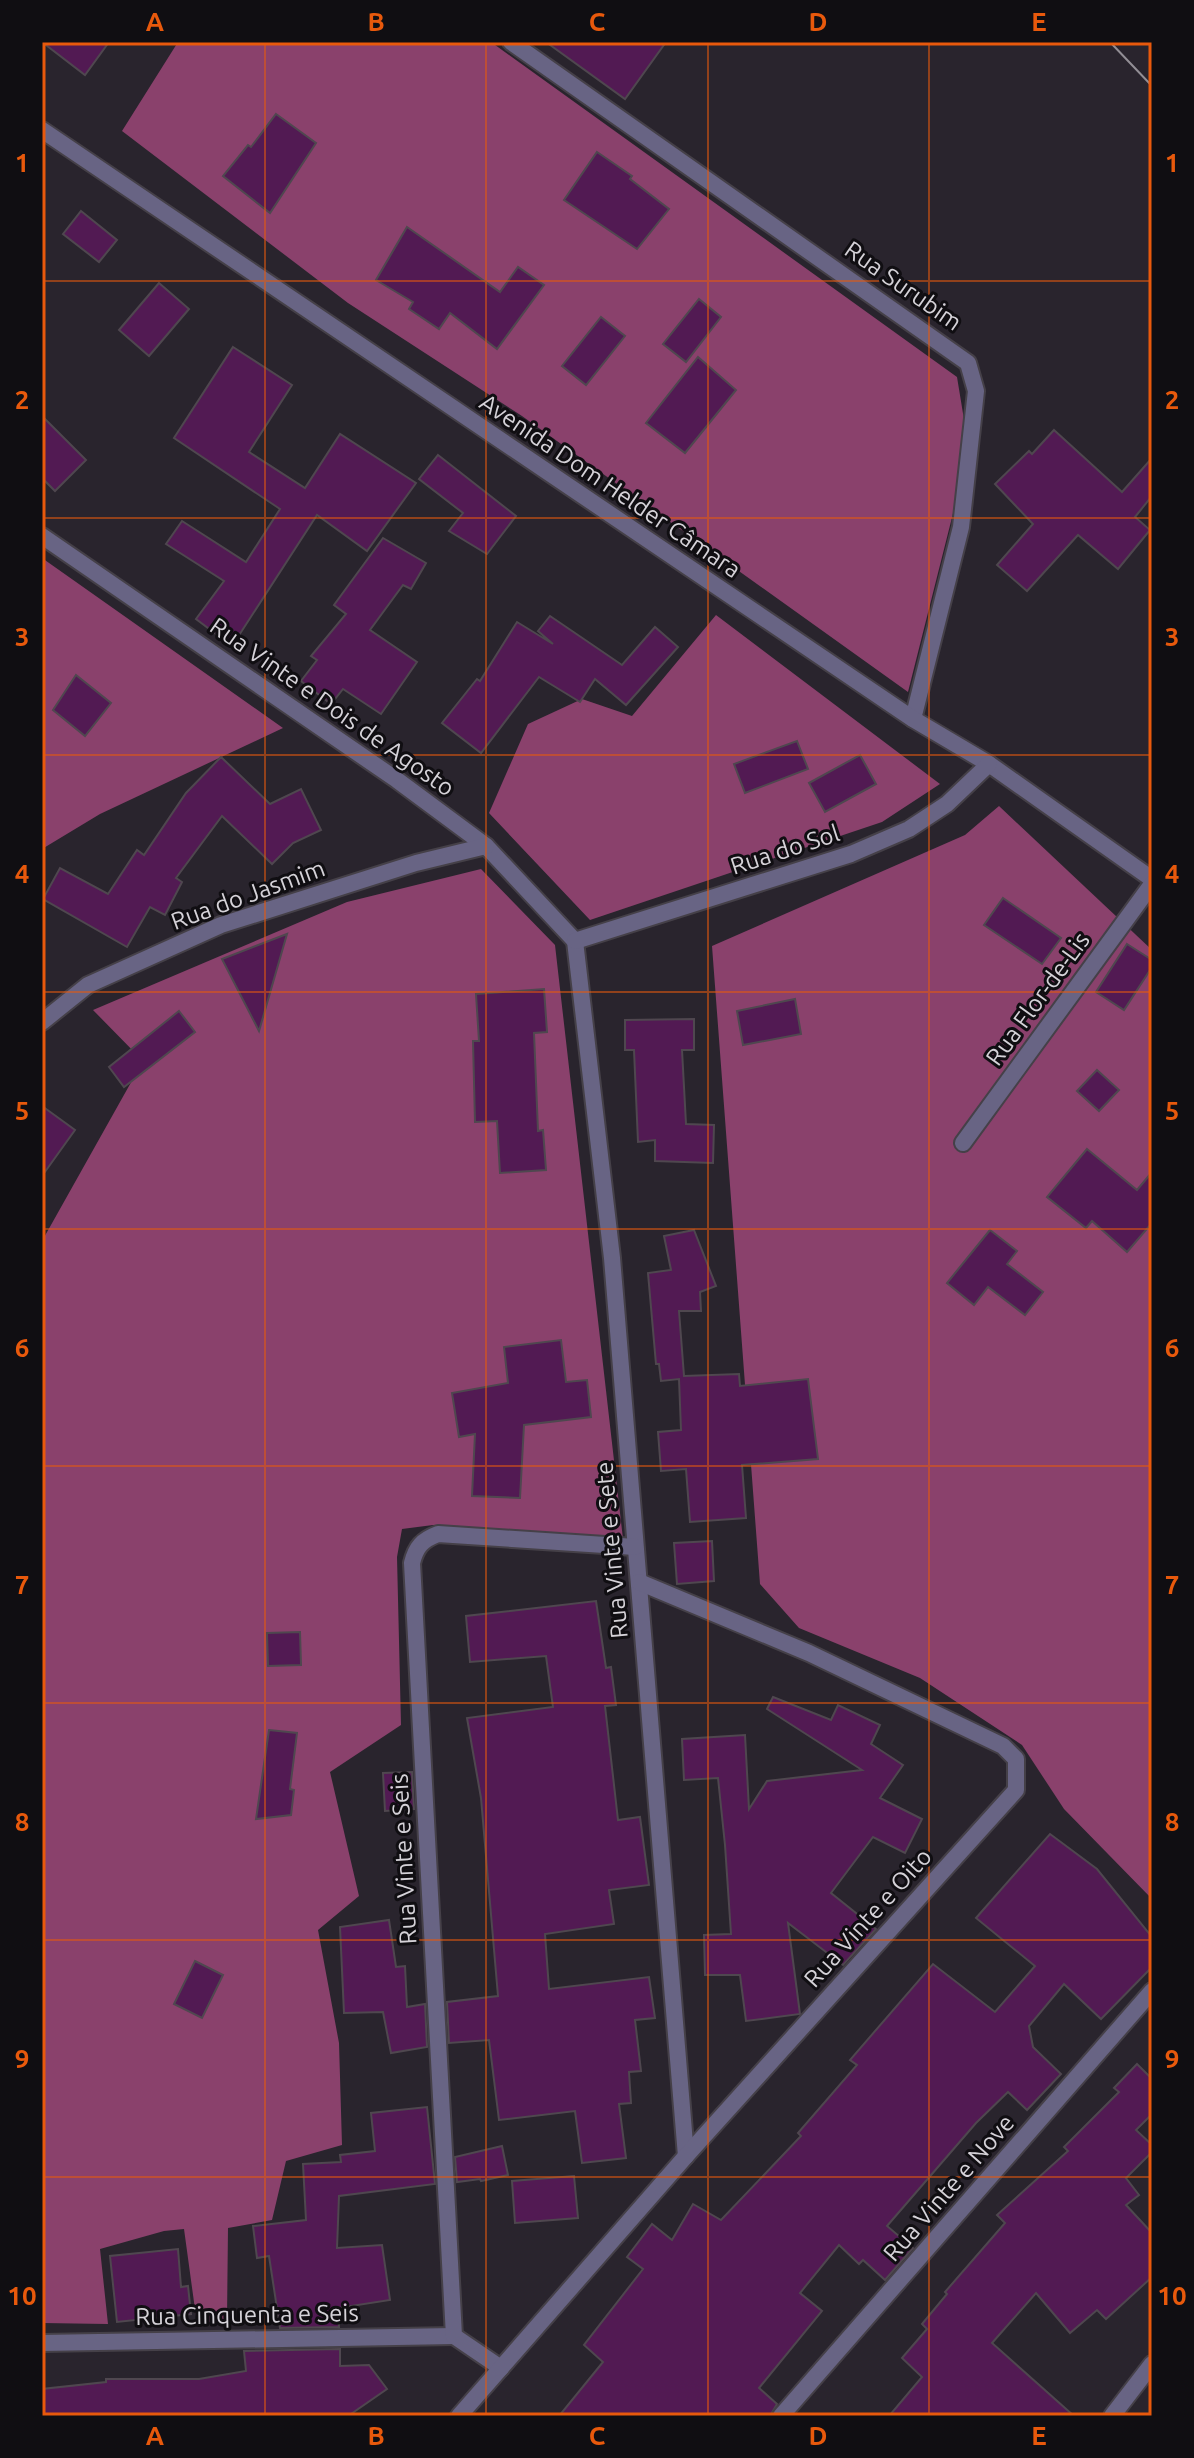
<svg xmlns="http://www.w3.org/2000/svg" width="1194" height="2458" font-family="Ubuntu,sans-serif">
<rect width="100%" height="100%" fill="#29242d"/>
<g fill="#8a416c">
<polygon points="178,42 491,42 957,377 969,450 908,692 522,416 348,303 122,131"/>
<polygon points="42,558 283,728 100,814 42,849"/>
<polygon points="716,615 940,784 882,822 590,920 489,813 528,724 582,699 632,716"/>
<polygon points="999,806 1152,950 1152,1899 1064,1809 1022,1745 920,1678 799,1628 760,1584 712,946 965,835"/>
<polygon points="481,869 555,945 623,1539 433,1525 402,1529 397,1557 401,1725 330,1772 359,1896 318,1930 339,2043 342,2145 286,2161 272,2220 228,2228 227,2319 197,2324 184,2229 164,2231 100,2249 108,2324 42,2323 42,1241 143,1061 93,1010 347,902"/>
</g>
<g fill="#521a53" stroke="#4f474f" stroke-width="2">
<polygon points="42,42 109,42 85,75"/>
<polygon points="546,42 666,42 625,99"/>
<polygon points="276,114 316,143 270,213 223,176 248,145 251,147"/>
<polygon points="597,152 632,176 630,179 669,209 637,249 564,200"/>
<polygon points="81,211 117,240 99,262 63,234"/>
<polygon points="407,227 500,292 518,267 544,285 497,349 450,313 439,329 409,309 413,302 376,280"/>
<polygon points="159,283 189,309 149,356 119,330"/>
<polygon points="699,299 721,317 686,362 663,344"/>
<polygon points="601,317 625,336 586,385 562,366"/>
<polygon points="233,347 292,385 249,452 305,488 340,434 416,483 367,551 317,515 232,646 196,619 224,581 166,544 182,521 246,562 280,509 174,438"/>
<polygon points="698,357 736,390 685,453 646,423"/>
<polygon points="42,416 86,460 55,491 42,478"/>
<polygon points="1054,430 1122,492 1152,458 1152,496 1135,517 1150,530 1118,569 1078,535 1027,591 997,565 1033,524 995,484 1029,451 1032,454"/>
<polygon points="438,455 516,516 487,554 449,531 463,513 419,479"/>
<polygon points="383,538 426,563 411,589 403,585 370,630 417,662 381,714 343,689 331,704 301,681 317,660 311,656 346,614 334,605"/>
<polygon points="550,616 622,665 655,627 678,647 626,705 595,679 580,702 539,677 481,753 442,723 477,679 480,681 517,622 553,644 538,631"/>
<polygon points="76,675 111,703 85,736 53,710"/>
<polygon points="797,741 808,769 745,793 734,764"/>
<polygon points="860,755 876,784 825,812 809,783"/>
<polygon points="221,757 270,804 301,789 321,830 293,843 272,864 222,816 176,878 182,882 165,915 150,907 127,947 43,899 60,868 108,894 137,850 144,855 186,793"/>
<polygon points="1003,898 1061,938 1042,964 984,925"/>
<polygon points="287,934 259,1031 222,959"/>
<polygon points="1127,944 1152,960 1152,967 1124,1010 1096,992"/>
<polygon points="544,989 547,1032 534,1033 538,1131 543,1130 546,1170 500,1173 497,1121 475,1122 473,1041 479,1041 476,994"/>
<polygon points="795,999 801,1034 743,1045 737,1011"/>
<polygon points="179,1011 195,1032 124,1087 109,1067"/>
<polygon points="694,1019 694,1050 682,1050 686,1124 714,1125 713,1163 655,1161 655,1140 638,1142 634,1050 625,1050 625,1020"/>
<polygon points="1097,1070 1119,1090 1099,1111 1077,1091"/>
<polygon points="42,1106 75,1130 42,1176"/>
<polygon points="1087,1149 1137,1190 1152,1172 1152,1223 1127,1252 1092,1221 1086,1228 1047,1197"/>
<polygon points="694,1230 716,1286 700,1292 701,1311 679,1311 684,1376 739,1374 740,1386 808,1379 818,1459 742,1465 746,1518 690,1522 686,1469 661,1471 658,1432 681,1430 679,1379 661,1381 659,1364 656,1364 648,1273 671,1270 664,1236"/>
<polygon points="990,1230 1017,1251 1007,1264 1043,1292 1025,1315 988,1287 974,1305 947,1283"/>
<polygon points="561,1340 566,1382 587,1380 591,1417 524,1425 520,1498 472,1496 475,1434 459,1437 452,1393 508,1383 504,1347"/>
<polygon points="712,1541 714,1581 677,1584 674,1543"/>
<polygon points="596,1601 606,1668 611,1667 616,1705 605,1706 618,1820 640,1817 649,1885 609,1890 614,1924 545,1934 549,1989 649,1977 655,2018 635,2020 641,2071 629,2072 631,2103 619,2104 626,2158 582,2163 575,2111 499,2120 489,2040 449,2043 447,2002 498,1996 481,1798 467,1718 553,1707 546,1656 470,1662 466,1616"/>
<polygon points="300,1632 301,1665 268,1666 267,1633"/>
<polygon points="773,1697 831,1720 838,1705 880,1725 871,1744 903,1765 880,1798 922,1819 905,1853 873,1837 831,1893 876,1929 843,1965 788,1923 800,2014 746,2021 740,1975 705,1975 704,1935 731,1934 725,1845 718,1778 684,1780 682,1739 745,1735 749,1809 767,1781 862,1770 767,1709"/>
<polygon points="269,1730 297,1733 290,1789 294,1790 291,1815 256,1819"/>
<polygon points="412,1772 414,1809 385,1811 383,1773"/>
<polygon points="1050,1834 1097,1869 1152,1937 1152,1967 1101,2019 1064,1984 1029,2026 1033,2047 1061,2074 1027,2110 1008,2092 976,2123 887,2226 913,2248 885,2280 863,2260 859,2264 839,2245 800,2293 822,2311 759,2388 777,2404 770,2416 559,2416 603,2362 584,2345 643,2269 627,2257 652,2224 672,2240 693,2204 721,2220 801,2136 798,2133 857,2065 850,2060 933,1964 995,2012 1035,1966 976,1918"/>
<polygon points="389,1920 396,1967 405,1966 407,2007 425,2004 427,2047 391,2053 383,2012 344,2013 340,1927"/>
<polygon points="195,1961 223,1975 202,2018 174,2004"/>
<polygon points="1137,2064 1152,2079 1152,2114 1136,2130 1152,2145 1152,2152 1126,2178 1139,2195 1126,2205 1152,2233 1152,2277 1106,2319 1097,2310 1070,2333 1036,2293 992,2343 1074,2416 889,2416 922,2377 902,2358 927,2329 922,2324 947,2294 945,2292 1005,2223 997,2215 1068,2151 1064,2147 1119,2092 1114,2088"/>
<polygon points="427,2107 435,2184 339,2196 337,2248 382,2245 390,2300 338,2308 339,2327 280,2328 269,2256 257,2258 253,2226 306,2220 303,2164 341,2162 340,2155 375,2151 371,2113"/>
<polygon points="502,2146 508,2175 481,2181 480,2179 457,2182 455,2157"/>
<polygon points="574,2176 578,2218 515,2223 512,2181"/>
<polygon points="178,2249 181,2287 188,2286 191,2314 117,2322 110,2256"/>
<polygon points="340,2349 340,2366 369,2365 387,2389 348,2416 42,2416 42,2389 106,2382 106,2379 199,2379 246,2371 244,2351"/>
</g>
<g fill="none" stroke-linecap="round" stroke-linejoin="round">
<defs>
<g id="minor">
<polyline points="511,42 968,363 976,391 961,527 913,719"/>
<polyline points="42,130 913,719 989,764 1152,879"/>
<polyline points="42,536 397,780 486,846 575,941"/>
<polyline points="575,941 612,1258 686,2156"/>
<polyline points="575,941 851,854 909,829 947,804 989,764"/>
<polyline points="42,1022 88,985 221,925 416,863 486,846"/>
<polyline points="963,1143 1152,884"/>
<polyline points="42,2343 454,2336"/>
<path d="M501,2368L454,2336L412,1563C416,1547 422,1540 438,1534L635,1547"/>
<polyline points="459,2416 686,2156 1016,1790 1016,1759 1003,1746 809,1653 639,1582"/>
<polyline points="781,2416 1152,1991"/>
<polyline points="1112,2416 1152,2364"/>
</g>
</defs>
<use href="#minor" stroke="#454048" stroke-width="20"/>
<use href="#minor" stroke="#686484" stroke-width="16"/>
<polyline stroke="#928e95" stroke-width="2" points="1110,42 1152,86"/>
</g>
<path fill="none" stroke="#e8590c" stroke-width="2" stroke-opacity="0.55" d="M265,42V2416M486,42V2416M708,42V2416M929,42V2416M42,281H1152M42,518H1152M42,755H1152M42,992H1152M42,1229H1152M42,1466H1152M42,1703H1152M42,1940H1152M42,2177H1152"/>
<g text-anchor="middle" stroke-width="6" stroke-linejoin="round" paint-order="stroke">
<g font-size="24" fill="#d5d2d8" stroke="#100e12">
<text transform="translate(903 286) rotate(35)" y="8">Rua Surubim</text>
<text transform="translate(610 486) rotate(34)" y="8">Avenida Dom Helder Câmara</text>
<text transform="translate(332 707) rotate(35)" y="8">Rua Vinte e Dois de Agosto</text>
<text transform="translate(785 850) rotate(-18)" y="8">Rua do Sol</text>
<text transform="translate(248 895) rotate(-20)" y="8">Rua do Jasmim</text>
<text transform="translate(1038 999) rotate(-54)" y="8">Rua Flor-de-Lis</text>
<text transform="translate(612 1550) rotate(-95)" y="8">Rua Vinte e Sete</text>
<text transform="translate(404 1859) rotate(-93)" y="8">Rua Vinte e Seis</text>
<text transform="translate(868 1918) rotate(-48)" y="8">Rua Vinte e Oito</text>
<text transform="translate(949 2188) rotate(-49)" y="8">Rua Vinte e Nove</text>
<text transform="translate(247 2315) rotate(-1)" y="8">Rua Cinquenta e Seis</text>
</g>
</g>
<rect width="1194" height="2458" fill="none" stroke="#100e12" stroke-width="88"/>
<rect x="44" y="44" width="1106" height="2370" fill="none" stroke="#e8590c" stroke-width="3"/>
<g font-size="26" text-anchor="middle" font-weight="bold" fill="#e8590c">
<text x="155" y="31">A</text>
<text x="376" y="31">B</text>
<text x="597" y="31">C</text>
<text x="818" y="31">D</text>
<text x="1039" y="31">E</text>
<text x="22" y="172">1</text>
<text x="1172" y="172">1</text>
<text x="22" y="409">2</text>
<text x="1172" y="409">2</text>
<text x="22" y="646">3</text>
<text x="1172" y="646">3</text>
<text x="22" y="883">4</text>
<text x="1172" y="883">4</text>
<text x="22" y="1120">5</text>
<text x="1172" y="1120">5</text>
<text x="22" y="1357">6</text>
<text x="1172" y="1357">6</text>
<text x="22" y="1594">7</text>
<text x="1172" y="1594">7</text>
<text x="22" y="1831">8</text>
<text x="1172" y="1831">8</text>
<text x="22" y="2068">9</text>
<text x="1172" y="2068">9</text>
<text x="22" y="2305">10</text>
<text x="1172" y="2305">10</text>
<text x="155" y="2445">A</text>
<text x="376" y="2445">B</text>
<text x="597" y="2445">C</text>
<text x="818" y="2445">D</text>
<text x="1039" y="2445">E</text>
</g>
</svg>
